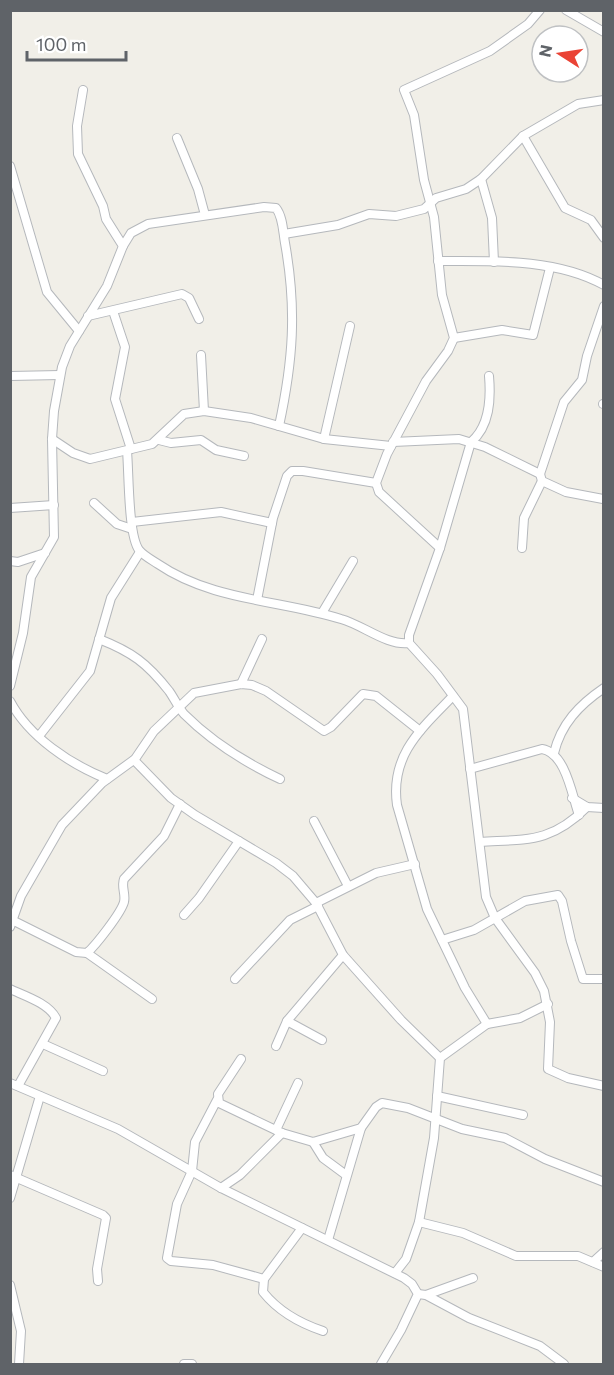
<svg xmlns="http://www.w3.org/2000/svg" width="614" height="1375" font-family="Commissioner,sans-serif">
<rect width="100%" height="100%" fill="#f1efe8"/>
<g fill="none" stroke-linecap="round" stroke-linejoin="round">
<defs>
<g id="street">
<polyline points="566,10 604,32"/>
<polyline points="523,136 565,208 591,220 604,238"/>
<polyline points="177,138 198,189 205,215"/>
<polyline points="10,166 47,292 79,331"/>
<polyline points="481,179 492,218 494,262"/>
<polyline points="284,234 338,225 369,214 396,216 424,209 436,198 466,189 481,179 523,136 578,104 604,100"/>
<path d="M123,246L131,233L148,224L264,207L276,208C283,217 283,232 285,243C297,310 293,361 279,426"/>
<path d="M438,261C491,261 556,258 604,285"/>
<polyline points="113,311 125,347 115,399 131,449"/>
<polyline points="88,316 182,294 189,298 199,319"/>
<polyline points="454,338 502,330 533,335 550,268"/>
<polyline points="201,355 204,411"/>
<polyline points="10,376 60,375"/>
<path d="M489,376C491,399 490,426 471,442L440,548L409,635V643L437,674L463,709L486,897L495,918L535,973L544,991L550,1022L548,1069L568,1078L604,1086"/>
<polyline points="603,404 604,404"/>
<polyline points="52,439 73,453 90,459 152,444 184,414 204,411 251,418 324,439 391,446"/>
<polyline points="324,439 350,326"/>
<polyline points="159,440 171,443 201,440 216,450 244,456"/>
<polyline points="393,442 459,439 485,447 540,474 542,481 566,492 603,499"/>
<path d="M127,451C129,473 128,535 139,550C144,556 152,560 158,564C212,601 281,600 341,619C363,625 387,646 409,643"/>
<polyline points="540,474 564,402 582,380 587,356 604,306"/>
<polyline points="94,503 117,524 132,529"/>
<polyline points="10,508 54,505"/>
<polyline points="132,522 221,512 272,523"/>
<polyline points="440,548 379,492 376,483 387,454 426,381 448,351 454,338 442,295 434,217 424,180 414,115 404,90 490,51 528,24 540,10"/>
<polyline points="522,548 524,518 542,481"/>
<polyline points="10,561 18,562 45,553"/>
<polyline points="257,600 273,518 287,476 292,471 303,471 376,483"/>
<polyline points="322,613 353,561"/>
<path d="M99,639C132,652 147,663 169,691C174,698 178,707 184,714C213,743 244,762 280,779"/>
<polyline points="241,684 262,639"/>
<polyline points="10,686 23,633 31,577 54,537 52,439 54,411 62,367 70,346 107,286 123,246 106,219 103,206 78,154 77,126 83,90"/>
<path d="M453,696C421,729 390,755 397,805L427,909L465,988L487,1024"/>
<path d="M10,701C29,737 70,764 107,779"/>
<polyline points="39,736 90,671 111,598 140,552"/>
<path d="M554,753C561,724 579,705 604,688"/>
<polyline points="134,760 171,798 195,815 276,863 293,876 316,903 343,955 401,1020 440,1058"/>
<path d="M470,769L542,749C566,753 572,796 579,815"/>
<polyline points="572,798 587,807 604,808"/>
<polyline points="314,821 348,886"/>
<path d="M480,842C528,839 551,843 587,807"/>
<polyline points="316,903 376,873 415,864"/>
<polyline points="184,915 199,898 239,841"/>
<path d="M14,921L76,952L87,953C96,945 121,913 124,902C126,894 121,887 124,879L164,836L180,804"/>
<polyline points="10,927 21,896 62,825 102,783 135,759 154,731 194,693 241,684 252,685 266,691 324,731 331,727 363,694 376,696 420,731"/>
<polyline points="442,940 474,930 525,901 558,895 562,901 571,941 583,979 604,979"/>
<polyline points="87,953 152,999"/>
<polyline points="235,979 290,920 318,906"/>
<path d="M10,989C25,996 48,1003 56,1018L18,1086"/>
<polyline points="287,1021 343,955"/>
<polyline points="43,1044 103,1071"/>
<polyline points="276,1046 287,1021 322,1040"/>
<polyline points="241,1059 218,1094 219,1103 282,1133 313,1142 361,1128 376,1107 382,1103 408,1108 462,1129 505,1138 545,1159 604,1182"/>
<polyline points="10,1083 118,1129 221,1188 404,1278 412,1284 418,1294 401,1330 381,1364"/>
<polyline points="437,1096 523,1115"/>
<polyline points="217,1100 195,1142 192,1171 177,1204 167,1258 171,1261 213,1265 264,1279"/>
<polyline points="276,1130 298,1083"/>
<polyline points="313,1142 323,1158 346,1175"/>
<polyline points="10,1175 103,1215 106,1218 97,1269 98,1281"/>
<polyline points="221,1188 240,1175 282,1133"/>
<polyline points="10,1198 40,1096"/>
<polyline points="419,1222 463,1233 516,1256 578,1256 604,1267"/>
<path d="M302,1228L264,1279L263,1292C279,1312 299,1323 323,1331"/>
<polyline points="328,1240 361,1128"/>
<polyline points="593,1262 604,1252"/>
<polyline points="395,1273 406,1259 419,1222 434,1138 440,1058 487,1024 520,1018 548,1004"/>
<polyline points="10,1285 21,1331 19,1364"/>
<polyline points="418,1294 426,1295 469,1318 540,1346 564,1364"/>
<polyline points="426,1295 473,1278"/>
<polyline points="184,1364 192,1364"/>
</g>
</defs>
<use href="#street" stroke="#b5b8bc" stroke-width="10"/>
<use href="#street" stroke="#fff" stroke-width="8"/>
</g>
<rect width="614" height="1375" fill="none" stroke="#5f6368" stroke-width="24"/>
<g transform="translate(560 54) rotate(282)"><circle r="28" fill="#ffffff" stroke="#bfc1c3" stroke-width="1.5"/>
<path d="M0-4.5L10 22L0 15L-10 22Z" fill="#ea4335"/>
<text y="-9" font-size="16" font-weight="bold" text-anchor="middle" fill="#5f6368">N</text>
</g>
<path d="M27 51v9h99v-9" fill="none" stroke="#5f6368" stroke-width="3"/>
<text x="36" y="51" font-size="18" fill="#5f6368" stroke="#ffffff" stroke-width="4.5" paint-order="stroke">100 m</text>
</svg>
